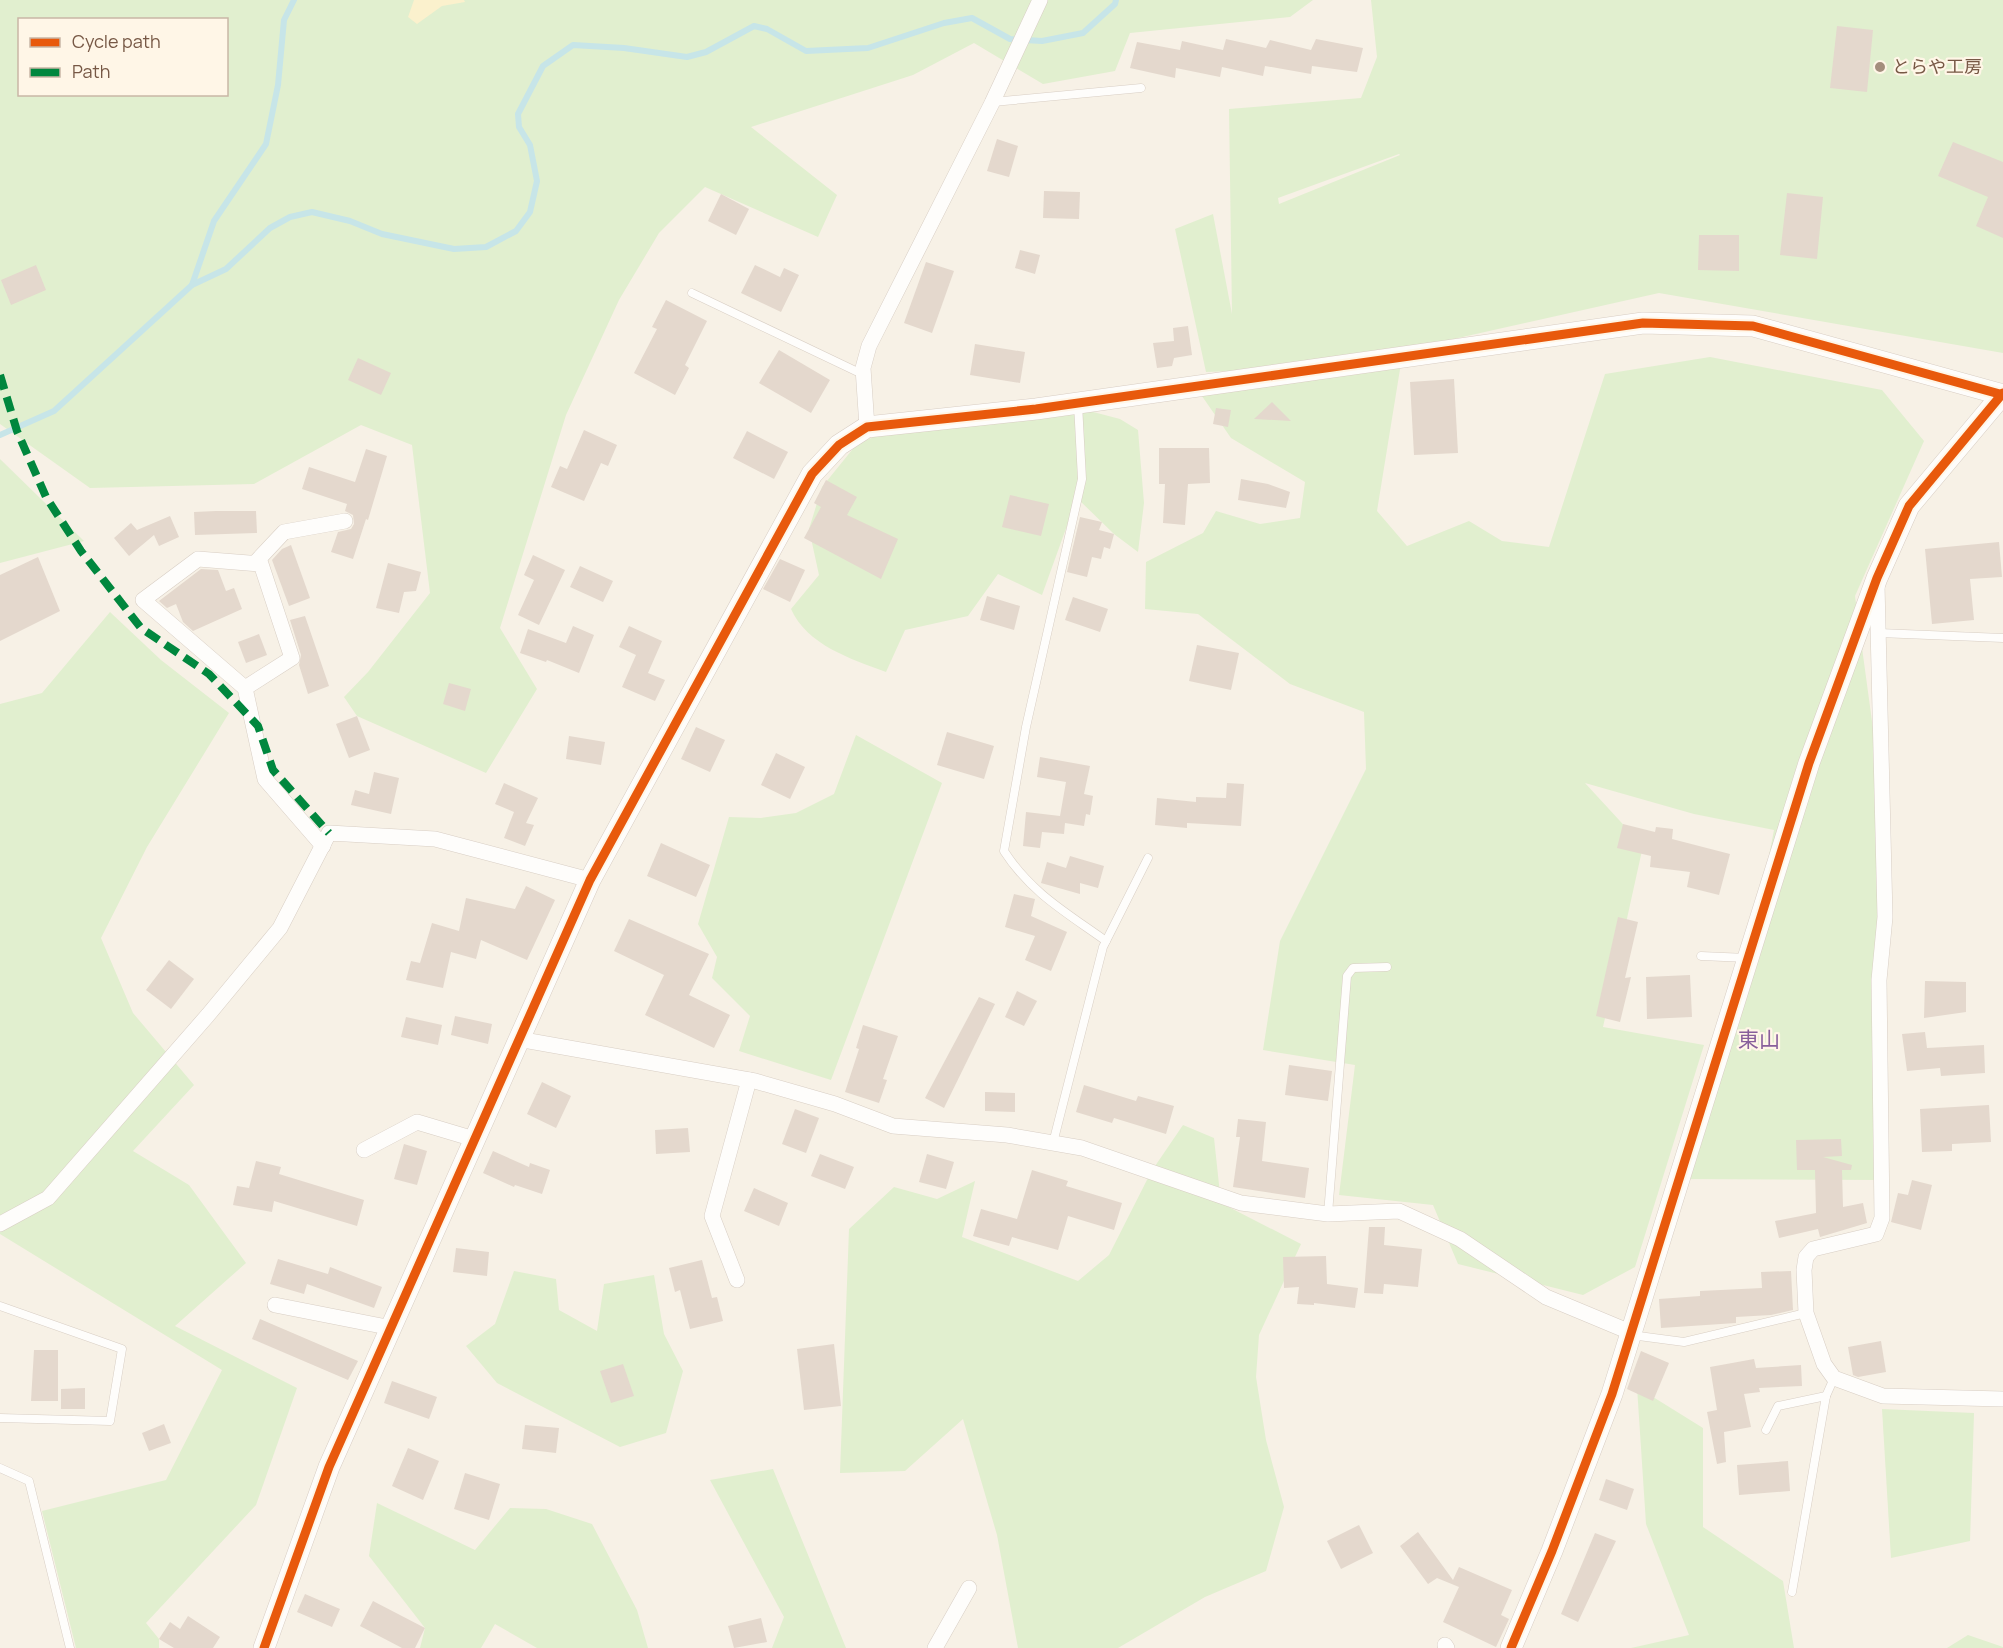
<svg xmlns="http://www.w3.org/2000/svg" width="2003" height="1648" font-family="Manrope,'Noto Sans JP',sans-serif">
<rect width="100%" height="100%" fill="#f7f1e6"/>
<g fill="#e1efcf" fill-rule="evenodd">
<path d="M0,0H1313L1290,17L1130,33L1115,71L1043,84L974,43L913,75L751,127L837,195L818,237L705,187L659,233L619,300L566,415L500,628L537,689L486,773L357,716L344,697L368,672L430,593L412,445L361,425L254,484L90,488L0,424ZM20,20H226V94H20Z"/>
<path d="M1371,0H2003V353L1659,293L1338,365L1402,357L1377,511L1407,546L1469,521L1502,541L1549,547L1605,374L1710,357L1882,390L1924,441L1855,596L1882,795L1880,1180L1681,1179L1749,958L1774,830L1694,814L1585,783L1643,846L1603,1027L1704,1045L1635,1267L1583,1295L1458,1264L1433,1205L1339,1195L1355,1065L1263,1050L1280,941L1366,769L1364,712L1290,684L1198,614L1145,609L1146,562L1203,533L1216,511L1260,524L1300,518L1305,482L1231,438L1195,386L1320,368L1206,372L1175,229L1213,214L1232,314L1229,109L1361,98L1377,57ZM1399,154L1400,155L1279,204L1278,198Z"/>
<path d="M1078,408L1120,419L1138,430L1144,503L1138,552L1114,534L1077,498L1042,595L998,574L968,616L905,630L886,672C851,659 807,645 791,609L819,575L809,529L822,487L856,445L908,421Z"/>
<polygon points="0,459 84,541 0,563"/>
<polygon points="110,612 161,660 229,713 147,847 101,938 133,1013 194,1085 133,1151 189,1185 246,1263 175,1326 297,1388 256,1505 146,1623 159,1639 159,1648 76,1648 42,1511 166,1480 222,1370 0,1234 0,704 42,693"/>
<polygon points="856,735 942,783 831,1080 739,1051 750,1016 712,978 717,957 698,924 729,817 761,818 796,813 834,794"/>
<polygon points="1183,1125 1214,1138 1221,1203 1301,1244 1259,1335 1256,1377 1266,1440 1284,1507 1266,1571 1205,1597 1118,1648 1018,1648 997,1535 963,1419 905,1471 840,1473 849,1229 894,1187 937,1199 975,1181 962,1237 1078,1281 1109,1255 1151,1172"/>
<polygon points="514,1271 556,1279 559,1310 597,1331 604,1284 654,1275 664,1334 683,1371 666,1433 620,1447 497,1383 466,1346 495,1324"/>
<polygon points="1637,1387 1703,1428 1703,1527 1783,1581 1794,1648 1631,1648 1689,1635 1646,1524"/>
<polygon points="1882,1409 1974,1413 1970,1541 1891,1558"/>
<polygon points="773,1469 846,1648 772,1648 784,1617 710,1480"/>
<polygon points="377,1503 475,1550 510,1508 546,1509 592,1524 637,1610 648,1648 537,1648 495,1624 481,1648 420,1648 425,1628 369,1556"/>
<polygon points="1968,1635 2003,1647 2003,1648 1947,1648"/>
</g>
<polygon fill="#fbf1cd" points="414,0 464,0 465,2 442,6 417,24 408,17"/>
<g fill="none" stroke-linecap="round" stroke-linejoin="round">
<g stroke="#c7e5e8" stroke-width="6">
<polyline points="192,285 214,221 266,144 278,85 284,20 294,0"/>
<polyline points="0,435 54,411 192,285 226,269 270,228 290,217 312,212 350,221 382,234 454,249 486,247 516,231 530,212 537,181 530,145 519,127 518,114 543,66 573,45 624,48 687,57 706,52 754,26 767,29 806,51 868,48 944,23 972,18 1010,39 1042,41 1083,33 1115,4 1116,0"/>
</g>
</g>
<g fill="#e4d8cd">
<polygon points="1837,26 1873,30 1867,92 1830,88"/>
<polygon points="1226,39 1266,48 1270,40 1311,50 1316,39 1363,48 1357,72 1312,66 1311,74 1265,66 1263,76 1222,67 1220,77 1176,68 1175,78 1130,68 1137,42 1180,50 1182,41 1223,50"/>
<polygon points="997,139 1018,146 1009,177 987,171"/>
<polygon points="1953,142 2003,162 2003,238 1976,226 1988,197 1938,176"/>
<polygon points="1044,191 1080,192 1079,219 1043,218"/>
<polygon points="1787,193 1823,197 1817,259 1780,255"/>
<polygon points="721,194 749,209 736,235 708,221"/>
<polygon points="1699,235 1739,235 1739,271 1698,270"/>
<polygon points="1020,250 1040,255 1035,274 1015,268"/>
<polygon points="926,262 954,271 932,333 904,323"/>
<polygon points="36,265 46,290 11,305 1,280"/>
<polygon points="755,265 780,277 784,268 799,275 781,312 741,293"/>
<polygon points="666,300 707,321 685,365 689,368 675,395 634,373 657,329 652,327"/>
<polygon points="1188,326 1192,355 1174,358 1172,366 1157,368 1153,343 1174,341 1173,328"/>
<polygon points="975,344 1025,352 1020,383 970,375"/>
<polygon points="779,350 830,380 811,413 759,383"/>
<polygon points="358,358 391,373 381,395 348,380"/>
<polygon points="1454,379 1458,453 1414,455 1410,382"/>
<polygon points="1272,402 1291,421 1254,419"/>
<polygon points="1216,408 1231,410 1228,427 1213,424"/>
<polygon points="584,430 617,445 608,466 601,463 584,501 551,487 560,466 567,469"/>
<polygon points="747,431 788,452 774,479 733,458"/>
<polygon points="1159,448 1209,448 1210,483 1188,484 1185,525 1163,523 1165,484 1159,484"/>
<polygon points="366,449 387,456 368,520 366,519 353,559 331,552 338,532 351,529 354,524 353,515 345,511 347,504 302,489 309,467 355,482"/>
<polygon points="1241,479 1268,484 1290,492 1286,508 1238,500"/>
<polygon points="826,480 857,497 847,515 898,539 881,579 804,538 821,507 814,503"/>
<polygon points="1010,495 1049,504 1041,536 1002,527"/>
<polygon points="216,511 256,511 257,533 195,535 194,512"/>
<polygon points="170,516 179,537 159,546 154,535 129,556 114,538 131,523 137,530"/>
<polygon points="1080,517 1102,522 1099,530 1114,534 1110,549 1104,547 1101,559 1092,557 1087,577 1067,572"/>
<polygon points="1999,542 2002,577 1970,579 1974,620 1932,624 1925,549"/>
<polygon points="291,545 310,598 289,606 272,560 282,549"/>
<polygon points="533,555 565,570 539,625 518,615 534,580 524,575"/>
<polygon points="38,557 60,611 0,641 0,575"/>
<polygon points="780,559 805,570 790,602 763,589"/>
<polygon points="388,563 421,572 416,591 404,592 399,613 376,608"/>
<polygon points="580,566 613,581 603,602 570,587"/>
<polygon points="201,569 218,570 226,591 234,588 242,609 193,631 183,622 176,604 167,608 159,601"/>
<polygon points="987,596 1020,606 1014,630 980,620"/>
<polygon points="1073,597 1108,609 1100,632 1065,620"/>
<polygon points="305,616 329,686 308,694 299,665 301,655 290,620"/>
<polygon points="573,626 594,635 579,673 547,660 546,662 520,653 528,629 566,643"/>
<polygon points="629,626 662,641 648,673 665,680 655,701 622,687 636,655 619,647"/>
<polygon points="259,634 267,655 246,663 238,642"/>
<polygon points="1197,645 1239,653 1231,690 1189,681"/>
<polygon points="449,683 471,689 465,711 443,704"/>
<polygon points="357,716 370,750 349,758 336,724"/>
<polygon points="696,727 725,740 710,772 681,759"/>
<polygon points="947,732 994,746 984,779 937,765"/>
<polygon points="569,736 605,742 601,765 566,759"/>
<polygon points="776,753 805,767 790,799 761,785"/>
<polygon points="1040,757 1090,766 1084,794 1093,796 1090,815 1086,814 1084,826 1065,823 1064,834 1042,832 1040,848 1023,846 1026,812 1060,816 1066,782 1037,777"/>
<polygon points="374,772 399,778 391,814 351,805 355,790 369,794"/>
<polygon points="504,783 538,798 526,823 534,825 525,846 504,838 514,812 495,804"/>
<polygon points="1227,783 1244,784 1241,826 1187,823 1187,828 1155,825 1157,798 1196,802 1196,797 1226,798"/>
<polygon points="1623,824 1655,832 1656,827 1673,829 1672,839 1730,854 1719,895 1687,887 1690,872 1650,867 1651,856 1617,848"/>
<polygon points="661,843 710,865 696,897 647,876"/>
<polygon points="1070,856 1104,866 1098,888 1080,883 1080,894 1041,883 1047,862 1066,868"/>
<polygon points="526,886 555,900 527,960 481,940 476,959 451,952 443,988 406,980 411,961 420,963 432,923 459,931 466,898 515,909"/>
<polygon points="1014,894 1035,899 1031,916 1067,932 1051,971 1025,960 1035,936 1005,927"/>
<polygon points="1618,917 1638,922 1625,978 1631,977 1620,1022 1596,1016"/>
<polygon points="629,919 709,954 689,995 730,1015 714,1048 645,1015 664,975 614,951"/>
<polygon points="169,960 194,979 171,1009 146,990"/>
<polygon points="1690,975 1692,1017 1647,1019 1646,977"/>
<polygon points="1925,981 1966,982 1966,1012 1924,1018"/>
<polygon points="1017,991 1037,1001 1024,1026 1005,1017"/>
<polygon points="979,997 995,1004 944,1108 925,1098"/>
<polygon points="455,1016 492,1024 488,1044 451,1035"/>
<polygon points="406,1017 442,1025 438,1045 401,1037"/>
<polygon points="863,1025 898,1036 883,1079 887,1080 879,1103 845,1092 859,1049 856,1048"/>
<polygon points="1925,1032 1927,1048 1984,1045 1985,1073 1941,1076 1940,1068 1907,1071 1902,1034"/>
<polygon points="1289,1065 1332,1071 1328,1101 1285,1095"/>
<polygon points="542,1082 571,1096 556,1128 527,1114"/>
<polygon points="1084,1085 1136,1101 1138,1096 1174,1106 1166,1134 1114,1118 1112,1123 1076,1112"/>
<polygon points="985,1092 1015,1093 1015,1112 985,1111"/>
<polygon points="1989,1105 1991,1142 1952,1144 1952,1151 1922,1152 1920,1109"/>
<polygon points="795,1109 819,1118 806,1153 782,1144"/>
<polygon points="1238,1119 1266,1122 1262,1161 1309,1168 1305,1198 1233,1187 1240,1137 1236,1137"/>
<polygon points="688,1128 690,1152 656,1154 655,1130"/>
<polygon points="1841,1139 1842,1156 1823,1157 1852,1165 1851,1170 1842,1170 1843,1207 1863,1203 1867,1223 1820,1237 1818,1229 1779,1238 1775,1221 1816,1213 1815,1170 1797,1170 1796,1140"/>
<polygon points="404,1144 427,1151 417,1185 394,1179"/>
<polygon points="493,1151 529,1167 530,1163 550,1170 542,1194 515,1185 514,1187 483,1173"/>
<polygon points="820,1154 854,1167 845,1189 811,1176"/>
<polygon points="927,1154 954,1162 946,1189 919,1182"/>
<polygon points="256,1161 281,1167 279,1174 364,1200 357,1226 274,1201 272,1212 233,1205 237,1186 249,1188"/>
<polygon points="1032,1170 1068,1181 1066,1186 1122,1203 1114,1230 1068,1216 1058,1250 1012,1237 1009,1246 973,1236 981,1209 1017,1219"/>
<polygon points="1912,1180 1932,1185 1921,1230 1891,1222 1898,1193 1908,1195"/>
<polygon points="754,1188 788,1203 779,1226 744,1211"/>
<polygon points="1369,1227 1385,1227 1384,1245 1422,1249 1418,1287 1384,1284 1383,1294 1364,1293"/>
<polygon points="456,1248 489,1252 487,1276 453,1272"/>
<polygon points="1326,1256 1327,1284 1358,1288 1355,1308 1314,1303 1314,1305 1297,1304 1299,1287 1284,1288 1283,1257"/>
<polygon points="278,1259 328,1274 330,1267 382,1287 374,1308 307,1284 304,1294 270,1284"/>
<polygon points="702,1260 712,1298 717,1297 723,1321 690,1329 680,1290 675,1292 669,1268"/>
<polygon points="1791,1271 1793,1310 1771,1315 1736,1317 1736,1323 1661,1328 1659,1299 1700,1296 1700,1291 1762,1288 1761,1272"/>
<polygon points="260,1319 358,1361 348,1380 252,1339"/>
<polygon points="1881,1341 1886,1372 1858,1377 1853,1375 1848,1347"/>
<polygon points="834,1344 841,1406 804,1410 797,1349"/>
<polygon points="34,1350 58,1350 58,1401 31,1401"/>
<polygon points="1641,1351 1669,1363 1653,1401 1627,1389"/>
<polygon points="1754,1359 1756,1368 1801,1365 1802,1386 1759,1388 1760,1392 1744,1394 1751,1427 1724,1432 1726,1462 1717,1464 1707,1412 1717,1410 1710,1367"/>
<polygon points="623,1364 634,1396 611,1403 600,1371"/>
<polygon points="392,1381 437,1397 429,1419 384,1403"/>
<polygon points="85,1388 85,1409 61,1409 61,1389"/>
<polygon points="164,1424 171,1443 149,1451 142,1433"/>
<polygon points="525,1425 559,1428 556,1453 522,1449"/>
<polygon points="408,1448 439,1461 423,1500 392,1486"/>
<polygon points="1788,1461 1790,1491 1739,1495 1737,1465"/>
<polygon points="465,1473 500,1484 489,1520 454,1509"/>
<polygon points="1606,1479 1634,1489 1627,1510 1599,1500"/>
<polygon points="1359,1525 1373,1553 1341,1569 1327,1541"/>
<polygon points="1418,1532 1453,1580 1459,1567 1512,1590 1501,1615 1509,1619 1496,1647 1443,1622 1459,1587 1437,1578 1428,1584 1400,1546"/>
<polygon points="1595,1533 1616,1541 1578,1622 1561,1614"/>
<polygon points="305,1594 340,1609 332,1627 297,1612"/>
<polygon points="373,1601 425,1628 415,1648 402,1648 360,1626"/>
<polygon points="188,1616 220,1637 213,1648 174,1648 159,1639 170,1622 180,1629"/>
<polygon points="761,1618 767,1642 734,1648 728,1626"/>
</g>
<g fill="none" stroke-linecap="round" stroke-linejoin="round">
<defs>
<g id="lane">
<polyline points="993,102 1141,88"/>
<polyline points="692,293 862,374"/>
<path d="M1078,404L1082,479L1026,727L1004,851C1031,893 1067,913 1106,941"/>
<polyline points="1879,633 2003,638"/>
<polyline points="1701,956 1747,958"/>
<polyline points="1053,1143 1103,947 1148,858"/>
<polyline points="1328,1214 1347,976 1353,968 1387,967"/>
<polyline points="0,1306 122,1349 110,1421 0,1418"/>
<polyline points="1631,1335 1684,1342 1806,1313"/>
<polyline points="1766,1430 1778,1406 1826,1396"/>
<polyline points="0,1468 29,1481 70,1648"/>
<polyline points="1792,1592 1826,1396 1834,1378"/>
</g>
<g id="street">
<polyline points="867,427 863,368 869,346 992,103 1040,0"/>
<polyline points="255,563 284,532 345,521"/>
<polyline points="1877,585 1885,917 1879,980 1882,1218 1876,1234 1813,1249 1806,1257 1804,1270 1806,1313 1824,1364 1834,1378 1883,1396 2003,1399"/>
<polyline points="245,688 143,600 198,559 261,564 292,658 245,688 265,779 323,846"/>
<polyline points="518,1039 755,1081 835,1104 893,1126 1007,1135 1082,1148 1241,1203 1328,1214 1399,1211 1460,1239 1546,1297 1630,1332"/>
<polyline points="364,1150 417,1122 474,1139"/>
<polyline points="0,1224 48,1198 208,1015 280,928 329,833 435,839 590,880"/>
<polyline points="737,1280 712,1216 749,1080"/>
<polyline points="275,1305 392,1328"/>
<polyline points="1445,1645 1447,1648"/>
<polyline points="935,1648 969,1588"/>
</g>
<g id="secondary">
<polyline points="264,1648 329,1467 590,880 812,474 839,445 867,427 1036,409 1643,323 1753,326 2003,395"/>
<polyline points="1511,1648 1552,1551 1612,1394 1809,763 1877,578 1909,506 2002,395"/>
</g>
</defs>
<use href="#lane" stroke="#d8cec4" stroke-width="9"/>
<use href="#street" stroke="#d8cec4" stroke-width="16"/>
<use href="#secondary" stroke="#d8cdc3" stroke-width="22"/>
<use href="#lane" stroke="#fefdfb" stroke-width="8"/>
<use href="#street" stroke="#fefdfb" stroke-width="15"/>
<use href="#secondary" stroke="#fefdfb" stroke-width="21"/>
<polyline stroke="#00873e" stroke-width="8" stroke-dasharray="15 8" stroke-linecap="butt" points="0,375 17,431 46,497 81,551 141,628 209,674 258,726 273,770 329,833"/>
<defs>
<g id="cycleway">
<polyline points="264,1648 329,1467 590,880 812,474 839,445 867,427 1036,409 1643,323 1753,326 2003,395"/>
<polyline points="1511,1648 1552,1551 1612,1394 1809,763 1877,578 1909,506 2003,393"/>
</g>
</defs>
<use href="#cycleway" stroke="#fff6e7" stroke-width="13"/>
<use href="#cycleway" stroke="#e8590c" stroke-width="9"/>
</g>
<circle fill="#a48e7d" stroke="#fff6e7" stroke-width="2" cx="1880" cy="67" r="6"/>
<g text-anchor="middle" stroke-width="4.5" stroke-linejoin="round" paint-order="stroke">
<g font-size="18" fill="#775845" stroke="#fff6e7" text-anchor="start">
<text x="1892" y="73">とらや工房</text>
</g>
<g font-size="21" fill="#885f9b" stroke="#fff6e7">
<text x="1759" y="1047">東山</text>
</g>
</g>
<rect x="18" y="18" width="210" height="78" fill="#fff6e7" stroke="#c9b7a6" stroke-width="1.5"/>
<rect x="30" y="38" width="30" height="9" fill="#e8590c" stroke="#c9b7a6" stroke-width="1.5"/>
<text x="72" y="48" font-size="18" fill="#775845">Cycle path</text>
<rect x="30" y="68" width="30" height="9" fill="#00873e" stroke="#c9b7a6" stroke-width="1.5"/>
<text x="72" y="78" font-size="18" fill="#775845">Path</text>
</svg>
